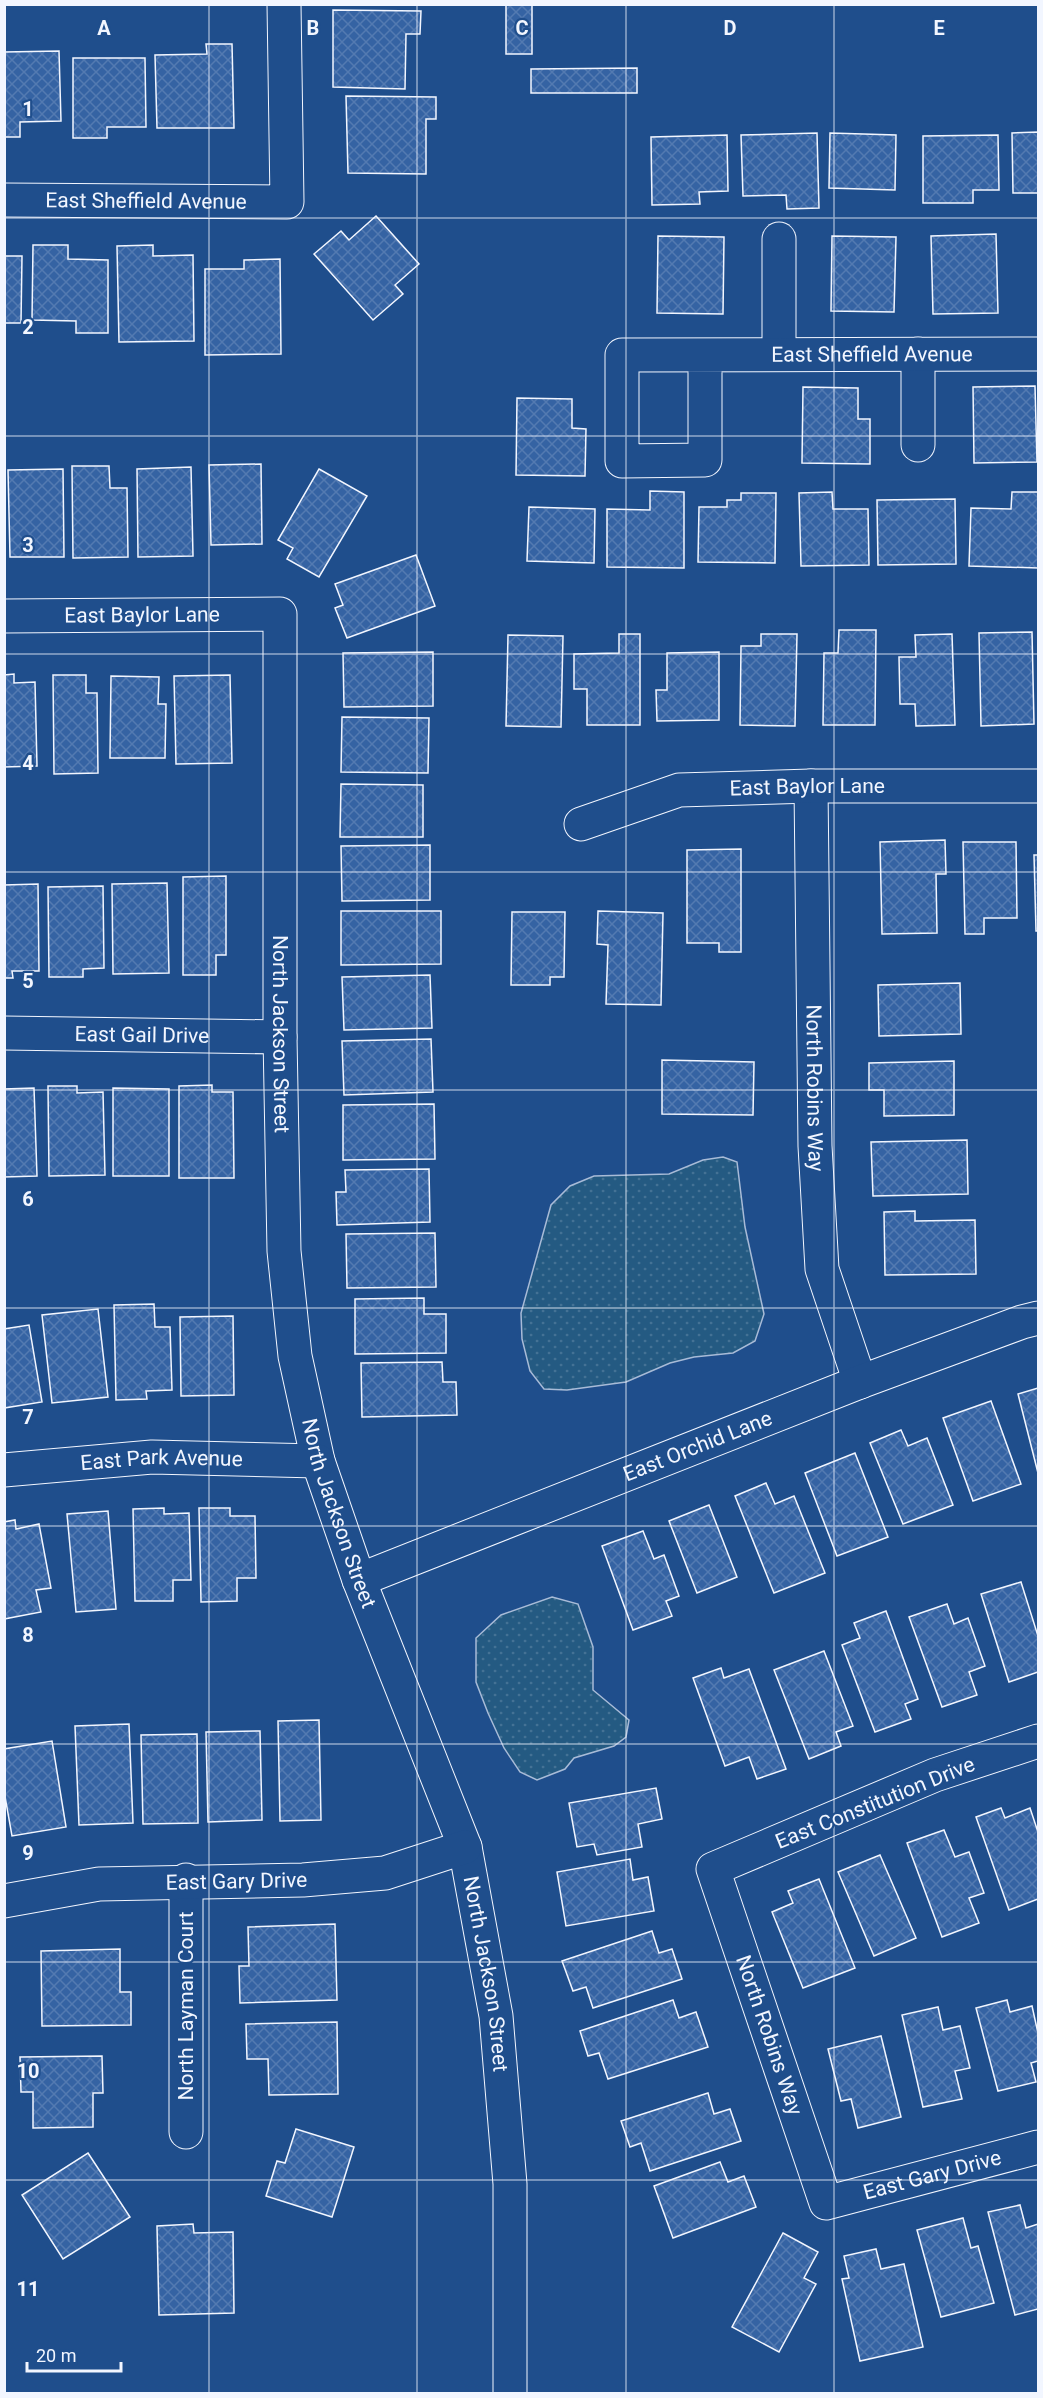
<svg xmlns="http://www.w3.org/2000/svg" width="1043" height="2398" font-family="Roboto,sans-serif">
<defs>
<pattern id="park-dots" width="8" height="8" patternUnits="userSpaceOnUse" patternTransform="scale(1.5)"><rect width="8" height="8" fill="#245a82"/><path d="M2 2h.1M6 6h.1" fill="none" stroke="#447295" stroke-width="1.8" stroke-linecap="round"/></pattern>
<pattern id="building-cross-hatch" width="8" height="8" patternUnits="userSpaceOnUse" patternTransform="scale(1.5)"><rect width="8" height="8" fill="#3563a3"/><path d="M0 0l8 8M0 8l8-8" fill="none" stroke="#537ab1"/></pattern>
</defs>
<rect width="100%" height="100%" fill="#1f4e8c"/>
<g fill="url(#park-dots)" stroke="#a8bbd7" stroke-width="1.5">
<polygon points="723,1157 737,1162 745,1227 764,1314 755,1341 733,1353 694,1357 670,1363 626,1382 567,1390 544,1389 530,1371 522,1339 521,1313 551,1205 570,1186 594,1176 669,1174 703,1160"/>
<polygon points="552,1597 578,1604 593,1647 593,1690 629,1720 626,1737 614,1746 574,1758 565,1769 537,1780 520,1772 504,1748 488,1713 476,1682 476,1638 501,1615"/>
</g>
<g fill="url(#building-cross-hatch)" stroke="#f2f6ff" stroke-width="1.5">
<rect x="506" y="4" width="26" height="50"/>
<polygon points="333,10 421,11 420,34 406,34 405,89 333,87"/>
<polygon points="206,44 232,44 234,128 157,128 155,55 207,54"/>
<polygon points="59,51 61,121 20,122 20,137 4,137 4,52"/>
<polygon points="73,58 145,58 146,127 107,127 107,138 73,138"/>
<polygon points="637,68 637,93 531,93 531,69"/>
<polygon points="346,96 436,97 436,119 426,119 426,174 348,173"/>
<polygon points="1038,132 1038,193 1013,193 1012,133"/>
<polygon points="817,133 819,208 787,209 786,195 743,196 741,135"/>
<polygon points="830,133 896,135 895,190 829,188"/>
<polygon points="727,135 728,191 699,192 700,204 652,205 651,137"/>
<polygon points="998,135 999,190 973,190 973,203 923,203 923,136"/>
<polygon points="376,216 419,264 395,285 403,294 373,320 314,254 341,231 349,240"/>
<polygon points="996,234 998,313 933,314 931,236"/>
<polygon points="658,236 724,237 723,314 657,313"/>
<polygon points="832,236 896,237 894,312 831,311"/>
<polygon points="33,245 68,245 68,259 108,260 108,333 76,333 76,321 32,320"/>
<polygon points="153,245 153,256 193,255 194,341 119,342 117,246"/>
<polygon points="4,256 22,256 21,323 4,323"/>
<polygon points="280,259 281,354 205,355 205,269 244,269 244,260"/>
<polygon points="1035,386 1037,462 974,463 973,387"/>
<polygon points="803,387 858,388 858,419 870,419 870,464 802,463"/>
<polygon points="517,398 572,399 572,428 586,429 585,476 516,475"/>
<polygon points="261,464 262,544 211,545 209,465"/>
<polygon points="72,466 109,466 110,488 127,488 128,557 73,558"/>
<polygon points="191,467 193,556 138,557 137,469"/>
<polygon points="63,469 64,557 10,557 8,470"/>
<polygon points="319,469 367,496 319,577 287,559 293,548 278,540"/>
<polygon points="650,491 684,492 684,568 607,567 607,509 650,510"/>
<polygon points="832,492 833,509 868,509 869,565 801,566 799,493"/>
<polygon points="1012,492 1038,492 1038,568 969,566 971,508 1011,509"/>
<polygon points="741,493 776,493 775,563 698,562 699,507 727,507 727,500 741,500"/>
<polygon points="955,499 956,564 878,565 877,500"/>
<polygon points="529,507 595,509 594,563 527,561"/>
<polygon points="416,555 435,606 347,638 335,608 343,605 335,584"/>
<polygon points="839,630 876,630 875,725 823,725 824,653 838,653"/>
<polygon points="1032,632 1034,724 981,726 979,633"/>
<polygon points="619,634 640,634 640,725 587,725 587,689 574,689 574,654 619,653"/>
<polygon points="761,634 797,634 795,726 740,725 741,646 761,646"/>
<polygon points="952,634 955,725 916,726 915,704 900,704 899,657 916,657 915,635"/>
<polygon points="508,635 563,636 561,727 506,726"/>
<polygon points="433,652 433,706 344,707 343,653"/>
<polygon points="719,652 719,720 657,721 656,690 667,690 667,653"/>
<polygon points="14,674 14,683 35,682 37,766 4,767 4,675"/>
<polygon points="53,675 86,675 86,693 97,693 98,773 54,774"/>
<polygon points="230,675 232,763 176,764 174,676"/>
<polygon points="111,676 159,677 158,704 166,704 165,758 110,758"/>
<polygon points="342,717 429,718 428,773 341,772"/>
<polygon points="341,784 423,785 423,837 340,837"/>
<polygon points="945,840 946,874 936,874 937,933 882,934 880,842"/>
<polygon points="963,842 1016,842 1017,918 984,918 984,934 965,934"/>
<polygon points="430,845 430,900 342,901 341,846"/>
<polygon points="741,849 741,952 719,952 719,943 687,943 687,850"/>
<polygon points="1034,855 1038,855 1038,931 1036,931"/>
<polygon points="226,876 226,955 216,955 216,975 183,975 183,877"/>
<polygon points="167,883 169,973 113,974 112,884"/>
<polygon points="38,884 39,971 12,971 13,978 4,978 4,885"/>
<polygon points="103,886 104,968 83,969 83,977 49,977 48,887"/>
<polygon points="341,911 441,911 441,964 341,965"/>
<polygon points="598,911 663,913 661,1005 606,1004 608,945 597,944"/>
<polygon points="512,912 565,912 564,977 550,977 550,985 511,985"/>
<polygon points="430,975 432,1028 344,1030 342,977"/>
<polygon points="960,983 961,1034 879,1036 878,985"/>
<polygon points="431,1039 433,1092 344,1095 342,1041"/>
<polygon points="662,1060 754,1062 753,1115 662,1114"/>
<polygon points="954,1061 954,1115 884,1116 884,1090 869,1090 869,1063"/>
<polygon points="212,1085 212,1092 233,1092 234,1178 179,1178 179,1086"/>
<polygon points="48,1086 77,1086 77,1093 103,1092 105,1175 49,1176"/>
<polygon points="34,1088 37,1176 4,1177 4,1089"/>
<polygon points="113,1088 169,1089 169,1176 113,1176"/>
<polygon points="434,1104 435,1159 343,1160 343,1105"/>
<polygon points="967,1140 968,1194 873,1196 871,1142"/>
<polygon points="429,1169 430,1222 337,1225 336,1192 346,1192 345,1170"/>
<polygon points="915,1211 915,1221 975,1220 976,1274 885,1275 884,1212"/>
<polygon points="435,1233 436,1287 347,1288 346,1234"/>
<polygon points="424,1298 424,1314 446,1314 446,1353 355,1354 355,1299"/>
<polygon points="154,1304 155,1327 170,1327 172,1390 146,1391 147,1399 116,1400 114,1305"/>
<polygon points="98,1309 108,1397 52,1403 42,1315"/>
<polygon points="233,1316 234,1395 181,1396 180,1317"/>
<polygon points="29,1325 42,1402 4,1408 4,1329"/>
<polygon points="442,1362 443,1382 456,1382 457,1415 362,1417 361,1363"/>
<polygon points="1038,1388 1038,1473 1018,1394"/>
<polygon points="991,1401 1021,1484 973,1501 943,1418"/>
<polygon points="901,1430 908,1446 927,1438 953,1505 903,1524 870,1443"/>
<polygon points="855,1453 888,1537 837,1556 805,1473"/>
<polygon points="766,1483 775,1504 794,1496 825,1573 774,1593 735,1496"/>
<polygon points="709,1505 737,1577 697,1593 669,1521"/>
<polygon points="164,1508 164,1514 189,1513 191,1580 173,1580 173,1601 135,1601 133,1509"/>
<polygon points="199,1508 230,1508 230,1516 255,1516 256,1578 237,1578 237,1601 201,1602"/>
<polygon points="108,1511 116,1609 76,1612 67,1514"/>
<polygon points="15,1520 16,1529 39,1524 51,1588 36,1590 41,1612 4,1619 4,1522"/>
<polygon points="643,1531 654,1559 664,1555 679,1596 666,1601 672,1616 633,1630 602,1546"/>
<polygon points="1021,1582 1038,1636 1038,1672 1009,1682 981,1594"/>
<polygon points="947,1604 954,1624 968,1618 985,1666 969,1672 977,1695 942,1707 909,1617"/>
<polygon points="886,1611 918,1699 905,1704 911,1719 875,1732 842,1645 860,1638 854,1623"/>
<polygon points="824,1651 853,1726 836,1732 841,1746 809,1759 774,1670"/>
<polygon points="721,1668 724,1678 749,1669 786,1769 757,1779 749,1757 725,1766 693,1678"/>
<polygon points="319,1720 321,1820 280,1821 278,1721"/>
<polygon points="129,1724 133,1823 79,1825 75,1726"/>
<polygon points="260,1731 262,1820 208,1822 206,1732"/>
<polygon points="197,1734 198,1823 143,1824 141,1735"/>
<polygon points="52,1741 66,1827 12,1836 4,1791 4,1749"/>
<polygon points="656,1788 662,1819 638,1824 642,1847 597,1855 594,1844 577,1847 569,1803"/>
<polygon points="1001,1808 1005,1818 1030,1808 1038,1832 1038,1899 1009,1910 976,1817"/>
<polygon points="944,1830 955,1857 969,1852 984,1893 969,1898 979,1923 942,1937 907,1843"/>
<polygon points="880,1855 916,1938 874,1956 838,1872"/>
<polygon points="630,1859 633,1880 648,1877 654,1911 566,1926 557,1872"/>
<polygon points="819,1879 855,1968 803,1988 772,1912 793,1903 788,1891"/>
<polygon points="335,1924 337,2000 240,2003 239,1966 249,1966 248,1927"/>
<polygon points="652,1931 659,1953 672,1949 682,1979 593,2008 586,1987 573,1991 562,1961"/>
<polygon points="120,1949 120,1992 131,1992 131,2025 42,2026 41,1951"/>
<polygon points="673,2000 679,2018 696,2012 708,2047 608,2079 599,2053 588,2056 580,2031"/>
<polygon points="1007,2000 1010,2012 1032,2006 1038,2033 1038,2061 1031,2063 1036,2082 998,2091 976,2008"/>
<polygon points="938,2007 943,2030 960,2026 970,2068 955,2071 962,2099 923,2107 902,2015"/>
<polygon points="337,2022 338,2094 269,2095 268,2059 247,2059 246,2024"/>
<polygon points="881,2036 901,2117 858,2128 851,2099 841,2101 828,2049"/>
<polygon points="102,2056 103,2093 93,2093 93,2127 33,2128 33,2092 21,2092 20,2057"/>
<polygon points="708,2093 714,2114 730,2109 741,2141 650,2171 641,2143 630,2147 621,2121"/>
<polygon points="296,2129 354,2147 332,2217 266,2196 277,2161 285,2163"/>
<polygon points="88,2153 130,2217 63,2259 22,2195"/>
<polygon points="720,2162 728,2182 744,2176 756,2207 673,2238 654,2186"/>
<polygon points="1020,2205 1026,2228 1038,2224 1038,2309 1015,2315 988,2212"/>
<polygon points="963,2218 971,2248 978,2246 994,2303 941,2317 917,2230"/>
<polygon points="193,2224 194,2233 233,2232 234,2313 159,2315 157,2226"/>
<polygon points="783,2233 818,2252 804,2278 816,2284 779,2352 732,2327"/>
<polygon points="876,2249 881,2269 904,2264 923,2347 860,2361 842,2279 849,2278 844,2256"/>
</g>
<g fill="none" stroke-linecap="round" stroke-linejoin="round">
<defs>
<g id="minor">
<path id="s1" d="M4,200L287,202L284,4"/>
<polyline points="779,239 779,354"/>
<polyline points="918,354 918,445"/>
<path id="s2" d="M705,355V460L622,461V355L1038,354"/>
<path id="s3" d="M4,616L280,614V1037L284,1251L295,1356L318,1461L359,1580L465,1847L496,2016L510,2184V2394"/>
<path id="s4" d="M811,786L815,1146L822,1269L860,1382"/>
<path id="s5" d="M581,824L679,790L811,786H1038"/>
<path id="s6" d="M4,1033L280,1037"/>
<path id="s7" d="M4,1470L152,1457L318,1461"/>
<path id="s8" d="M359,1580L860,1382L1022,1322L1038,1318"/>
<path id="s9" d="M1038,1741L935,1775L713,1869L826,2203L1038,2147"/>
<polyline points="186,1880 186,2132"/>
<path id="s10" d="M4,1901L99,1884L303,1880L385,1873L465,1847"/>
</g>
</defs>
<use href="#minor" stroke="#f2f6ff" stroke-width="35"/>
<use href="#minor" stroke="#1f4e8c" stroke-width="33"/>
</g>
<path fill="none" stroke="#f2f6ff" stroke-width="1.5" stroke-opacity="0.55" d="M209,4V2394M417,4V2394M626,4V2394M834,4V2394M4,218H1038M4,436H1038M4,654H1038M4,872H1038M4,1090H1038M4,1308H1038M4,1526H1038M4,1744H1038M4,1962H1038M4,2180H1038"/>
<g text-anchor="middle" stroke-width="4.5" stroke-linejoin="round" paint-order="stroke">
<g font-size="21" fill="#f2f6ff" stroke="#1f4e8c">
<text dy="7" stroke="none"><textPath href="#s1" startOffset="142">East Sheffield Avenue</textPath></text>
<text dy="7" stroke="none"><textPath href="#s2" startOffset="544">East Sheffield Avenue</textPath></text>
<text dy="7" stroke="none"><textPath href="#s3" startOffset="138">East Baylor Lane</textPath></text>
<text dy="7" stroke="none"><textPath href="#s5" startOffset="232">East Baylor Lane</textPath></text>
<text dy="7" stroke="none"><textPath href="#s3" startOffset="696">North Jackson Street</textPath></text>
<text dy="7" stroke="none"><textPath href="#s6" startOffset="138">East Gail Drive</textPath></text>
<text dy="7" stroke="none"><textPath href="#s4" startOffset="302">North Robins Way</textPath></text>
<text dy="7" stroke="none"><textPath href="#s8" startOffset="364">East Orchid Lane</textPath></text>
<text dy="7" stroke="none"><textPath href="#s7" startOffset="158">East Park Avenue</textPath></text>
<text dy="7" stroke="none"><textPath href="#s3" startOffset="1182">North Jackson Street</textPath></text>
<text transform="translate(875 1803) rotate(-22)" y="7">East Constitution Drive</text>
<text dy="7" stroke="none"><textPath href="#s10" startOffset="234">East Gary Drive</textPath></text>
<text dy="7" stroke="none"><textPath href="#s3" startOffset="1668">North Jackson Street</textPath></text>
<text transform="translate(186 2006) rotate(-90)" y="7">North Layman Court</text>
<text dy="7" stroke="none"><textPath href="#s9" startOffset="525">North Robins Way</textPath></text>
<text dy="7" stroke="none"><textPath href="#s9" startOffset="812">East Gary Drive</textPath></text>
</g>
</g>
<g font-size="20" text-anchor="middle" font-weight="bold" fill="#f2f6ff" stroke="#1f4e8c" stroke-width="4.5" stroke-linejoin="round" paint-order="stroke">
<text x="104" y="35">A</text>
<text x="313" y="35">B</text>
<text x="522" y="35">C</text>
<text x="730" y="35">D</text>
<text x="939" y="35">E</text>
<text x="28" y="116">1</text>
<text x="28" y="334">2</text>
<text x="28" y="552">3</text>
<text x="28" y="770">4</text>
<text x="28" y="988">5</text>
<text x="28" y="1206">6</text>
<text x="28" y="1424">7</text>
<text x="28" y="1642">8</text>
<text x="28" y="1860">9</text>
<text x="28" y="2078">10</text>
<text x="28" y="2296">11</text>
</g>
<rect width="1043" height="2398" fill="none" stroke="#f2f6ff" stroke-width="12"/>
<path d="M27 2362v9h94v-9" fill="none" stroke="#f2f6ff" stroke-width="3"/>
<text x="36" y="2362" font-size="18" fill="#f2f6ff" stroke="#1f4e8c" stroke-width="4.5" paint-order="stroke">20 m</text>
</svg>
